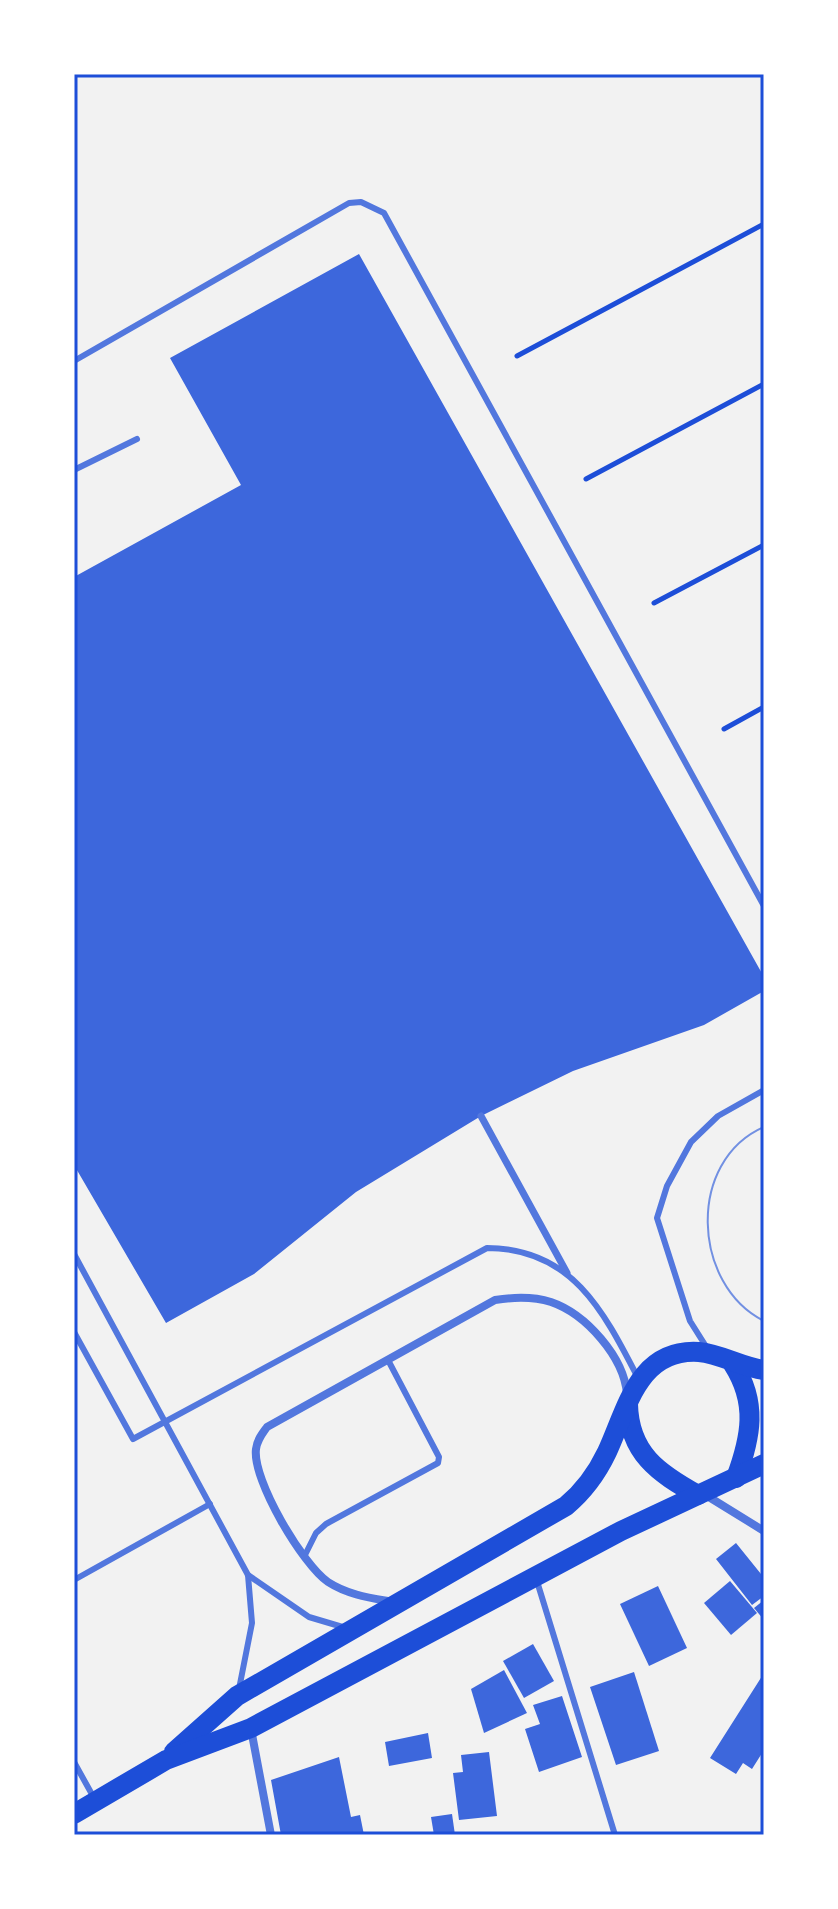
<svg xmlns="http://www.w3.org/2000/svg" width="838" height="1909" font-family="Cabin,sans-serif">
<rect width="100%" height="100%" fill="#f2f2f2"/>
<g fill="#3d67dc">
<polygon points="359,254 764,977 764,991 704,1025 573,1071 481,1116 356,1192 254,1274 166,1323 74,1165 74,577 241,485 170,358"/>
<polygon points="736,1543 761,1574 764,1571 764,1596 752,1605 716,1559"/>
<polygon points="730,1581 757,1613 731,1635 704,1603"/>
<polygon points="658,1586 687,1648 649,1666 620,1604"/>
<polygon points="764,1600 764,1620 754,1608"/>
<polygon points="533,1644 554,1681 524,1698 503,1661"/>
<polygon points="504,1670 527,1713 484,1733 471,1689"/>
<polygon points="634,1672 659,1751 616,1765 590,1687"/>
<polygon points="764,1673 764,1750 752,1769 743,1763 736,1774 710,1758"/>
<polygon points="562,1696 582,1757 539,1772 525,1729 540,1724 533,1705"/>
<polygon points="428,1733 432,1758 389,1766 385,1742"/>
<polygon points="489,1752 497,1816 459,1820 453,1773 463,1772 461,1755"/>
<polygon points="339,1757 351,1817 360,1815 364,1835 281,1835 271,1780"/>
<polygon points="452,1814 455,1835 434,1835 431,1817"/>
</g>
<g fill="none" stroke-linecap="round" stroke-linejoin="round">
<g stroke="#1d4ed8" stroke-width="5">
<polyline points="517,356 764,224"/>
<polyline points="586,479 764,384"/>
<polyline points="654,603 764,545"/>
<polyline points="724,729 764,707"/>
</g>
<g stroke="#5277de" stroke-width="6">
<polyline points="74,361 349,203 361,202 384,213 764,906"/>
<polyline points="74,470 137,439"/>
<polyline points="74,1254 248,1575 252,1623 239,1689"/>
<path d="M74,1332L133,1439L487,1248C571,1248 603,1310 637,1376"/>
<polyline points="707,1348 690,1321 657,1218 667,1186 691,1142 718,1116 764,1090"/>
<polyline points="304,1557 316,1533 326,1524 438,1463 439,1457 388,1360"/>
<polyline points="248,1575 309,1617 346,1628"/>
<polyline points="536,1578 615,1835"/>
<polyline points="74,1580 210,1504"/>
<polyline points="74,1762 94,1798"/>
</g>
<polyline stroke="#5277de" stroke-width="7" points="481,1116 567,1273"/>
<g stroke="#5277de" stroke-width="8">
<polyline points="704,1494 764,1531"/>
<path d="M393,1602C371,1598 348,1595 328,1582C303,1565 252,1480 256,1449C257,1440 262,1434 267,1427L495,1300C514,1297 532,1296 551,1302C586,1314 624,1357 627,1394"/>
<polyline points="251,1729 271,1835"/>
</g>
<g stroke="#1d4ed8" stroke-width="20">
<path d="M733,1364C758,1403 751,1437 736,1478"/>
<path d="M628,1404C629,1453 658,1473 698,1495"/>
<path d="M174,1752L237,1696L566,1506C584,1491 597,1473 607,1452C627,1409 638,1348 699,1352C721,1354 741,1367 764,1370"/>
<polyline points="74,1814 166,1760 251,1728 621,1531 764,1464"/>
</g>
<path stroke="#7290e2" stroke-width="2" d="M764,1127C686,1161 692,1285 764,1321"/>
</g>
<rect width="838" height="1909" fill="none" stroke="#ffffff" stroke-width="152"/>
<rect x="76" y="76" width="686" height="1757" fill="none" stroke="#1d4ed8" stroke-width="3"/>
</svg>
